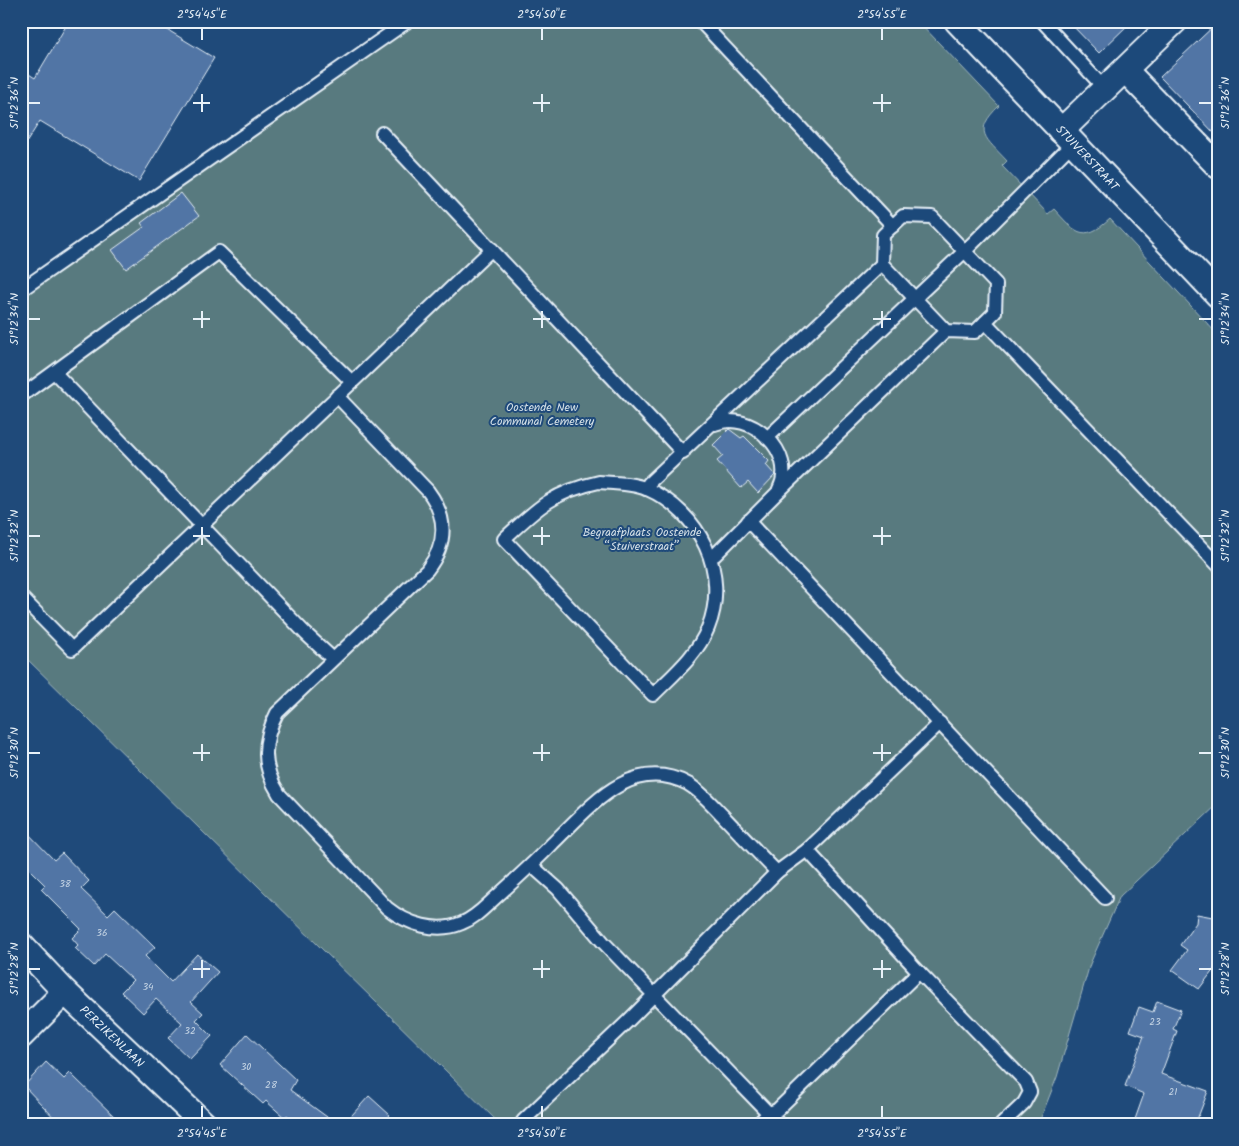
<svg xmlns="http://www.w3.org/2000/svg" width="1239" height="1146" font-family="Kalam,sans-serif">
<rect width="100%" height="100%" fill="#1f4a7a"/>
<filter id="ink" filterUnits="userSpaceOnUse"><feTurbulence type="fractalNoise" baseFrequency=".02" numOctaves="2"/><feDisplacementMap in="SourceGraphic" scale="10" xChannelSelector="R" yChannelSelector="G"/><feConvolveMatrix kernelMatrix="1 2 1 2 8 2 1 2 1" color-interpolation-filters="sRGB"/></filter>
<g filter="url(#ink)">
<path fill="#597a7f" stroke="#a0b6bc" d="M400,21H918L999,106C972,132 986,138 1007,161L1002,166L1048,214L1054,209C1074,230 1082,245 1110,219L1218,335V804L1120,896L1090,964L1057,1077L1038,1125H501L21,653V282Z"/>
<g fill="#5175a5" stroke="#e8f1f8">
<polygon points="69,21 153,21 214,58 139,181 40,121 21,151 21,69 35,78"/>
<polygon points="1068,21 1132,21 1099,53"/>
<polygon points="1218,22 1218,137 1160,77"/>
<polygon points="181,193 199,216 126,269 112,250 144,227 141,223"/>
<polygon points="729,429 741,438 744,436 769,461 766,465 775,475 758,493 748,482 741,488 717,461 723,456 713,445"/>
<polygon points="21,826 54,860 62,853 89,881 81,889 108,915 115,908 155,947 145,956 171,982 197,954 218,972 191,1002 203,1013 196,1020 212,1036 190,1059 168,1038 182,1023 156,999 143,1013 121,992 133,980 105,954 94,966 75,948 78,945 72,938 81,929 41,889 45,885 21,861"/>
<polygon points="1197,914 1218,918 1218,964 1199,989 1172,970 1187,950 1180,945 1196,923"/>
<polygon points="1157,1001 1181,1010 1173,1029 1177,1031 1161,1074 1208,1091 1195,1125 1133,1125 1144,1094 1125,1086 1144,1036 1130,1031 1139,1007 1153,1012"/>
<polygon points="247,1034 296,1080 290,1090 338,1125 298,1125 287,1115 285,1118 266,1101 263,1104 220,1065"/>
<polygon points="46,1062 64,1079 70,1073 123,1125 61,1125 24,1086"/>
<polygon points="369,1096 390,1115 381,1125 343,1125"/>
</g>
<g fill="none" stroke-linecap="round" stroke-linejoin="round">
<defs>
<g id="lane">
<polyline points="700,21 893,226"/>
<polyline points="1042,21 1106,90"/>
<polyline points="382,133 683,453"/>
<polyline points="21,290 408,21"/>
<polyline points="985,322 1218,565"/>
<polyline points="55,373 306,634 332,658"/>
<polyline points="21,396 219,252 352,382"/>
<path d="M337,396L428,491C448,518 447,544 427,570L277,713C262,742 262,767 279,794L387,908C407,924 437,934 462,923C475,918 485,907 495,898C515,880 535,862 553,843C589,808 631,754 688,784C702,792 713,806 724,817C742,836 759,854 777,872"/>
<path d="M715,424C750,409 798,453 779,489"/>
<polyline points="767,438 965,251 1072,144"/>
<path d="M599,482C615,483 632,483 647,489C700,512 730,573 708,628C697,655 674,674 653,695L504,539C537,508 553,492 599,482Z"/>
<polyline points="646,489 649,483 882,264"/>
<polyline points="748,521 1105,898"/>
<polyline points="710,556 715,555 777,493 946,331 975,332 995,312 996,284 932,217 903,216 883,235 882,264 946,331"/>
<polyline points="21,597 72,649 492,249"/>
<polyline points="807,850 919,972 1026,1082 1030,1092 1024,1103 1001,1125"/>
<polyline points="531,865 558,889 603,942 780,1125"/>
<polyline points="523,1121 628,1021 777,872 807,850 940,723"/>
<polyline points="757,1125 769,1113 777,1110 919,972"/>
</g>
<g id="street">
<path id="s1" d="M957,21L1218,295"/>
<polyline points="1125,70 1218,166"/>
<polyline points="1061,131 1175,21"/>
<path id="s2" d="M21,945L65,992L205,1125"/>
<polyline points="21,1036 65,992"/>
</g>
</defs>
<use href="#lane" stroke="#e8f1f8" stroke-width="16"/>
<use href="#street" stroke="#e8f1f8" stroke-width="28"/>
<use href="#lane" stroke="#1f4a7a" stroke-width="12"/>
<use href="#street" stroke="#1f4a7a" stroke-width="24"/>
</g>
</g>
<path fill="none" stroke="#e8f1f8" stroke-width="2" d="M202,28V40M542,28V40M882,28V40M202,94V112M542,94V112M882,94V112M28,103H40M193,103H210M533,103H550M873,103H891M1199,103H1212M202,311V328M542,311V328M882,311V328M28,319H40M193,319H210M533,319H550M873,319H891M1199,319H1212M202,527V545M542,527V545M882,527V545M28,536H40M193,536H210M533,536H550M873,536H891M1199,536H1212M202,744V761M542,744V761M882,744V761M28,753H40M193,753H210M533,753H550M873,753H891M1199,753H1212M202,960V978M542,960V978M882,960V978M28,969H40M193,969H210M533,969H550M873,969H891M1199,969H1212M202,1106V1118M542,1106V1118M882,1106V1118"/>
<g text-anchor="middle" stroke-width="4" stroke-linejoin="round" paint-order="stroke">
<g font-size="10" fill="#c2d2e3">
<text x="65" y="887">38</text>
<text x="102" y="936">36</text>
<text x="148" y="990">34</text>
<text x="1155" y="1025">23</text>
<text x="190" y="1034">32</text>
<text x="246" y="1070">30</text>
<text x="271" y="1088">28</text>
<text x="1173" y="1095">21</text>
</g>
<g font-size="12" fill="#e8f1f8" stroke="#1f4a7a">
<text dy="4" stroke="none"><textPath href="#s1" startOffset="189">STUIVERSTRAAT</textPath></text>
<text dy="4" stroke="none"><textPath href="#s2" startOffset="129">PERZIKENLAAN</textPath></text>
</g>
<g font-size="12" fill="#d3dfe6" stroke="#1f4a7a">
<text x="542" y="411">Oostende New<tspan x="542" dy="14">Communal Cemetery</tspan></text>
<text x="642" y="536">Begraafplaats Oostende<tspan x="642" dy="14">“Stuiverstraat”</tspan></text>
</g>
</g>
<rect width="1239" height="1146" fill="none" stroke="#1f4a7a" stroke-width="55"/>
<rect x="28" y="28" width="1184" height="1090" fill="none" stroke="#e8f1f8" stroke-width="2"/>
<g font-size="12" text-anchor="middle" fill="#e8f1f8">
<text x="202" y="18">2°54'45"E</text>
<text x="542" y="18">2°54'50"E</text>
<text x="882" y="18">2°54'55"E</text>
<text transform="translate(14 103) rotate(-90)" y="4">51°12'36"N</text>
<text transform="translate(1225 103) rotate(-90)" y="4">51°12'36"N</text>
<text transform="translate(14 319) rotate(-90)" y="4">51°12'34"N</text>
<text transform="translate(1225 319) rotate(-90)" y="4">51°12'34"N</text>
<text transform="translate(14 536) rotate(-90)" y="4">51°12'32"N</text>
<text transform="translate(1225 536) rotate(-90)" y="4">51°12'32"N</text>
<text transform="translate(14 753) rotate(-90)" y="4">51°12'30"N</text>
<text transform="translate(1225 753) rotate(-90)" y="4">51°12'30"N</text>
<text transform="translate(14 969) rotate(-90)" y="4">51°12'28"N</text>
<text transform="translate(1225 969) rotate(-90)" y="4">51°12'28"N</text>
<text x="202" y="1137">2°54'45"E</text>
<text x="542" y="1137">2°54'50"E</text>
<text x="882" y="1137">2°54'55"E</text>
</g>
</svg>
